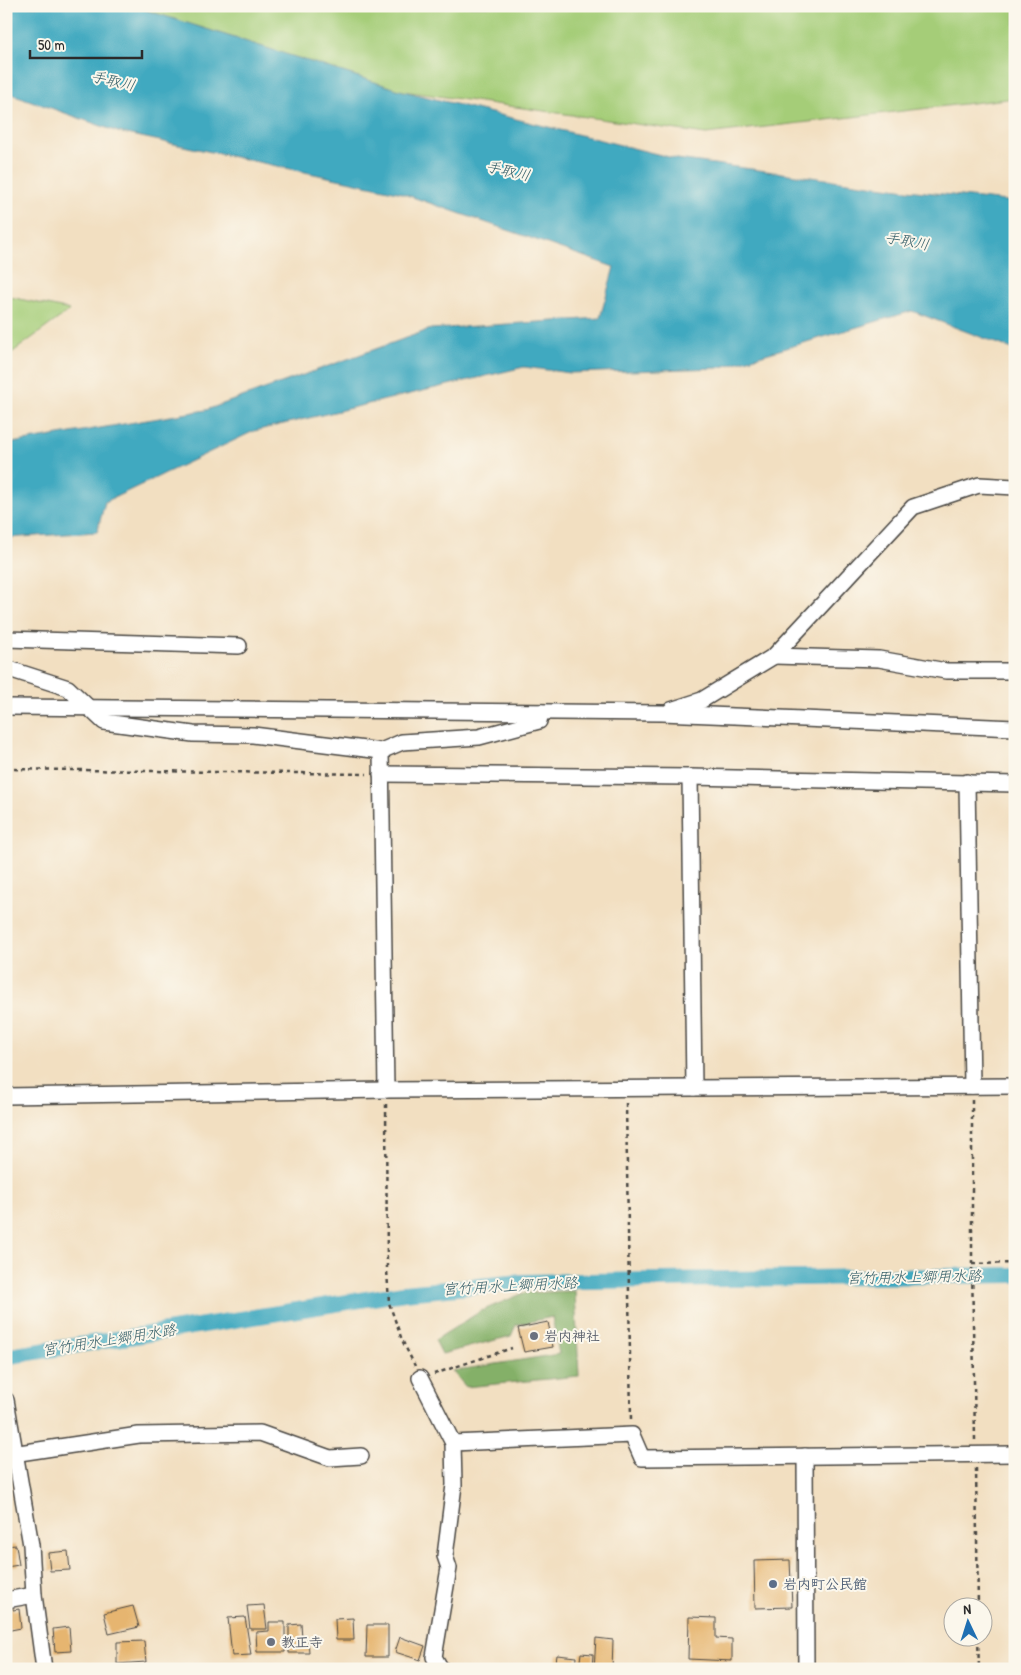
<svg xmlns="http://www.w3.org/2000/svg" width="1021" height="1675" font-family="'Patrick Hand','Klee One',sans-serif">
<rect width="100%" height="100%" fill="#fbf7ec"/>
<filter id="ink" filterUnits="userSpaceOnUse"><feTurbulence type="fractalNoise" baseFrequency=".02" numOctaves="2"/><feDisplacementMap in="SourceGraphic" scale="10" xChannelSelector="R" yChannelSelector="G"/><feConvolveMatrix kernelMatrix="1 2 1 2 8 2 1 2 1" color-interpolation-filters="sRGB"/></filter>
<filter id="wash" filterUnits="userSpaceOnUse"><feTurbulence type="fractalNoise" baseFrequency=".0096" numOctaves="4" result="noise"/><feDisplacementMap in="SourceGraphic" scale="20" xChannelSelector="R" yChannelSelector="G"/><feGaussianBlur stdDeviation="1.12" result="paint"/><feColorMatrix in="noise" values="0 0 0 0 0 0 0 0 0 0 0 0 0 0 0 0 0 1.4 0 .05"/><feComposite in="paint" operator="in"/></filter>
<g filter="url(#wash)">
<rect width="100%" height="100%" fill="#f2dfc1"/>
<g fill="#a5cd78" stroke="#687c52">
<polygon points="133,6 1015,6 1015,98 706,134 403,91"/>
<polygon points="6,296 70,310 6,357"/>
</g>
<polygon fill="#84b068" stroke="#586e4a" points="575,1291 579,1376 466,1387 452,1371 559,1354 552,1317 516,1325 511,1336 442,1354 435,1340 481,1311 524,1293"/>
<polygon fill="#40a9c0" stroke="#366a76" points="6,6 133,6 403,91 677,159 907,190 1015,202 1015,350 912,311 718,368 570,373 524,367 254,431 105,502 97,532 6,538 6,444 206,410 431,329 600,318 614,267 398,192 118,132 6,92"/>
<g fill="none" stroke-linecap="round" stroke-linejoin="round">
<polyline stroke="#40a9c0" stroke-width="16" points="10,1356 404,1293 521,1282 1015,1275"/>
</g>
<g id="blocks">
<g fill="#e6b56f">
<polygon points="548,1322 553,1347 524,1352 518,1328"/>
<polygon points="16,1545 19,1565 6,1567 6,1546"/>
<polygon points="68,1551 70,1570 50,1571 48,1553"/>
<polygon points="790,1560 792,1607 755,1608 754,1561"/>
<polygon points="12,1601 13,1610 19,1609 21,1628 6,1631 6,1602"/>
<polygon points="264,1605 267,1629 250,1629 247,1606"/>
<polygon points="133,1606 139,1627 109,1634 104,1613"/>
<polygon points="245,1617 251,1655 232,1656 228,1618"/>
<polygon points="689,1617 716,1618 716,1638 732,1639 732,1661 688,1659"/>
<polygon points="353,1618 354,1640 336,1640 335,1619"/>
<polygon points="269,1622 285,1622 285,1652 257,1652 256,1632 269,1631"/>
<polygon points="301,1624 302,1639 308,1639 309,1653 289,1653 289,1625"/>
<polygon points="367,1625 388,1625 388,1657 366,1657"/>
<polygon points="69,1627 71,1651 55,1652 53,1629"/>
<polygon points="400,1637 425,1646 420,1660 395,1652"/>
<polygon points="596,1638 613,1640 612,1669 594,1669"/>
<polygon points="144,1641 146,1662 117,1664 117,1642"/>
<polygon points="581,1653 593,1654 592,1669 579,1669"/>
<polygon points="557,1655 576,1657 575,1669 555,1669"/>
</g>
</g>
</g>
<g filter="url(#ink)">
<use href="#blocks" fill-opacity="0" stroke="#494642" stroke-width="1"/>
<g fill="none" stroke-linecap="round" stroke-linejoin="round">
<defs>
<g id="minor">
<polyline points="6,639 239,646"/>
<polyline points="774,656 879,659 946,671 1015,671"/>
<polyline points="6,668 68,688 104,722 193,734 253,735 381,751 402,742 479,737 539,721 541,712"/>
<polyline points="6,707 662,713 1015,728"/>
<polyline points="671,710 702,700 774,656 913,507 979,485 1015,487"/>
<polyline points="381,751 386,1090"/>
<polyline points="381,774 690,777 1015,784"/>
<polyline points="690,777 694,1088"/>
<polyline points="967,782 972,1086"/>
<polyline points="6,1096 386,1090 1015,1086"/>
<polyline points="420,1378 453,1443 454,1485 445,1556 449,1568 434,1657 441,1669"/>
<polyline points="6,1400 31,1545 34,1595 44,1669"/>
<polyline points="453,1443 632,1435 642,1458 1015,1454"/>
<polyline points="6,1455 139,1435 260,1433 330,1458 361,1456"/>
<polyline points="805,1456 806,1669"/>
<polyline points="6,1600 34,1595"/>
</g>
</defs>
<use href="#minor" stroke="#494642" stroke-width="18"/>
<g stroke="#494642" stroke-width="2.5" stroke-dasharray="4 4" stroke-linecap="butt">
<polyline points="6,769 367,774"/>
<polyline points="972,1100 972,1264 975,1440"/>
<polyline points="626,1103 631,1420"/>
<polyline points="386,1104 387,1270 389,1303 402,1340 415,1366"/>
<polyline points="972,1264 1015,1263"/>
<polyline points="434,1374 512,1348"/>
<polyline points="976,1468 978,1608"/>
<polyline points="978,1638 979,1669"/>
</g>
<use href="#minor" stroke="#fff" stroke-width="15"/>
</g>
</g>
<g fill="#6b7280" stroke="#fbf7ec" stroke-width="2">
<circle cx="534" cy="1336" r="5"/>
<circle cx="271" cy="1642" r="5"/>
</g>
<circle fill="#5c6f8a" stroke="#fbf7ec" stroke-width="2" cx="773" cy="1584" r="5"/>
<g text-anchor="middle" stroke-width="4" stroke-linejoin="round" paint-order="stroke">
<g font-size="14" font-weight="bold" fill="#5b616d" stroke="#fbf7ec" text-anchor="start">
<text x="544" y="1341">岩内神社</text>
<text x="281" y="1647">教正寺</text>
</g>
<g font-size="14" font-weight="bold" fill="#4e5e75" stroke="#fbf7ec" text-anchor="start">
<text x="783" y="1589">岩内町公民館</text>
</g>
<g font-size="15" font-style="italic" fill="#335d67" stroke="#fbf7ec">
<text transform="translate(113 81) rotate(13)" y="5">手取川</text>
<text transform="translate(508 171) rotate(13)" y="5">手取川</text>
<text transform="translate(907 241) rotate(10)" y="5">手取川</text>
<text transform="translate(914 1277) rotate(-1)" y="5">宮竹用水上郷用水路</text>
<text transform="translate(510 1286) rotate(-3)" y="5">宮竹用水上郷用水路</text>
<text transform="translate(109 1340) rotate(-9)" y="5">宮竹用水上郷用水路</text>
</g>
</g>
<rect width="1021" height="1675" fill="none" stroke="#fbf7ec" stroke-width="25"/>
<g transform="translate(968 1622) rotate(356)"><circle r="24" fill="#fbf7ec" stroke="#a8a59f"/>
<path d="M0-4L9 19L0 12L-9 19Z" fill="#1f6fb2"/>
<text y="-8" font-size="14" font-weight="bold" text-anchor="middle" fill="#2b2b2b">N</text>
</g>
<path d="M30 50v8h112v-8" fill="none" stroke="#2b2b2b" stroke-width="2.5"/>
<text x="38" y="50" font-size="15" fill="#2b2b2b" stroke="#fbf7ec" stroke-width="4" paint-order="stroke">50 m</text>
</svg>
